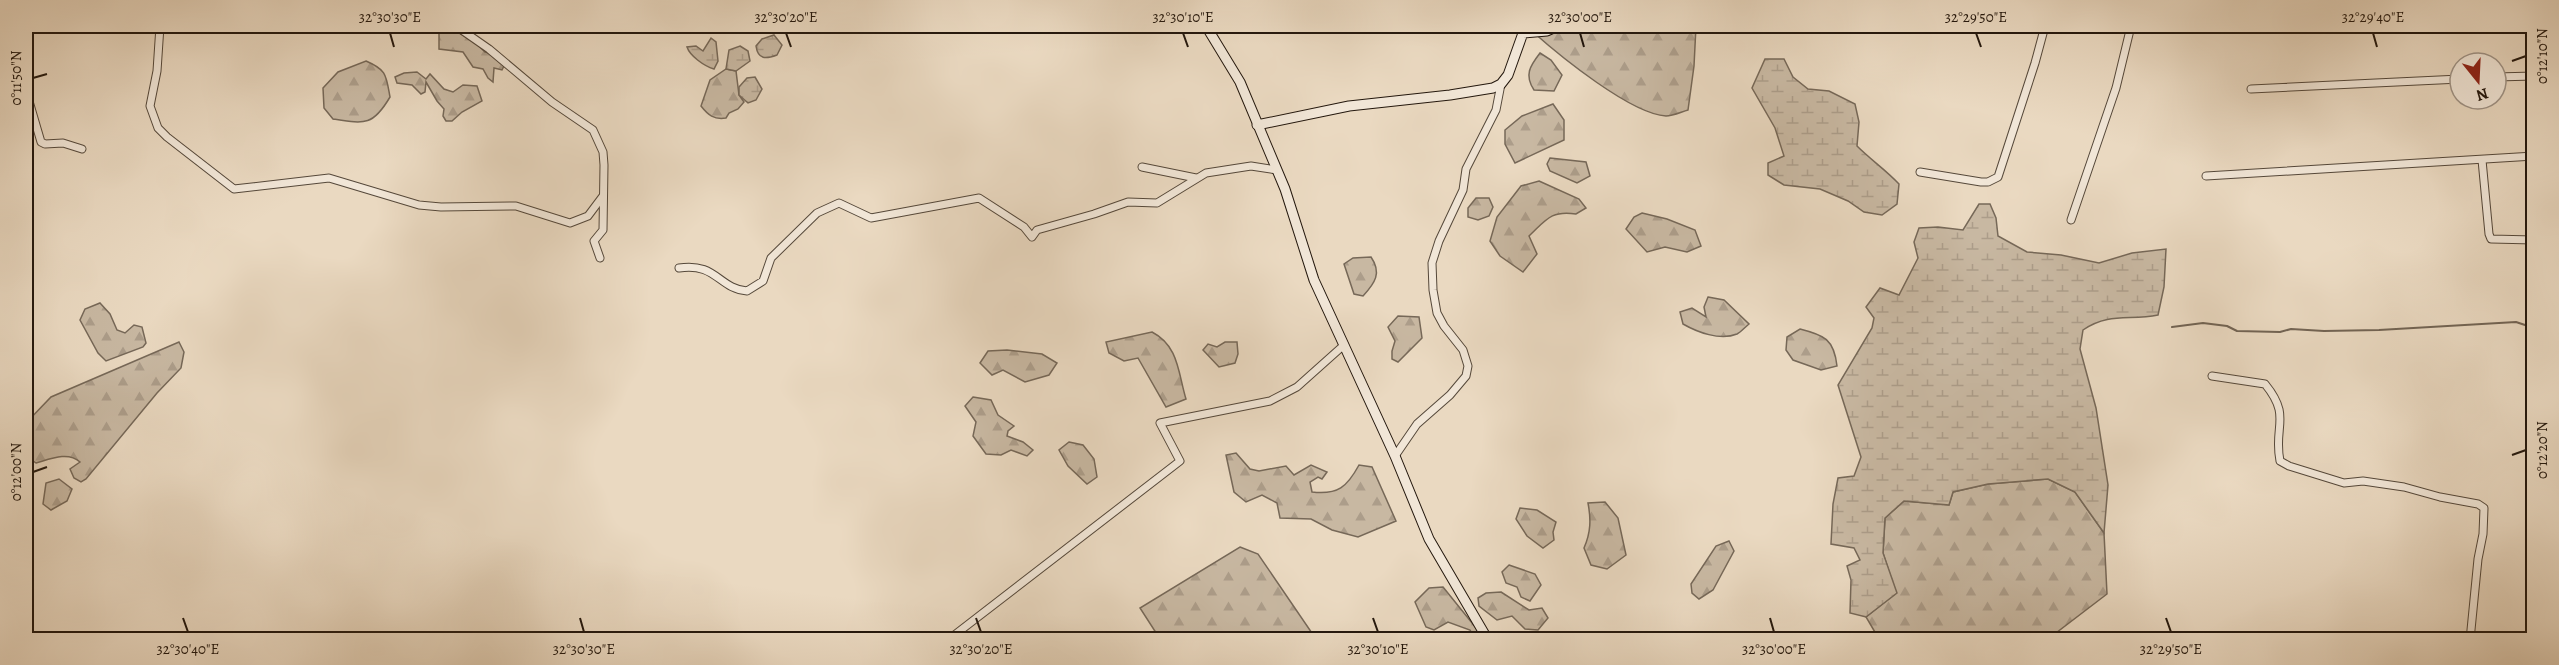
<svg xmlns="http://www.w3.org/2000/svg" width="2559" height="665" font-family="Alegreya,serif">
<defs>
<pattern id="forest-firs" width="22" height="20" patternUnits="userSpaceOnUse" patternTransform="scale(1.5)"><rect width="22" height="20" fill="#c8b8a2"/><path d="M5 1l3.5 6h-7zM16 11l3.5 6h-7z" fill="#ac9d8a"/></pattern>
<pattern id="wetland-marsh" width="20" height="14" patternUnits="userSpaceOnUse" patternTransform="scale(1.5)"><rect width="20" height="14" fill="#c8b8a2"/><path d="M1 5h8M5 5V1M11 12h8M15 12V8" fill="none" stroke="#ac9d8a"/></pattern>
</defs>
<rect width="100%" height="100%" fill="#ead9c1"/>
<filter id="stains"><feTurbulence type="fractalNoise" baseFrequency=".00333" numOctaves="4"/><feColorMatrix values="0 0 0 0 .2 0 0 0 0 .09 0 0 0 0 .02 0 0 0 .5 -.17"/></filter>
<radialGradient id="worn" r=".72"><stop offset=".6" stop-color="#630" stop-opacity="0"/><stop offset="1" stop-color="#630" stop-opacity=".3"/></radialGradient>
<g fill="url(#forest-firs)" stroke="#766858" stroke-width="1.5">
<path d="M1547,26H1696L1694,66L1688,110C1681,112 1673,116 1666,116C1631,114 1560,56 1533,32Z"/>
<polygon points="449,27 475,42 485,52 495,54 505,64 502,70 494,68 493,82 488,78 483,69 473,67 463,52 439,49 439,29"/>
<path d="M1540,53L1551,60L1562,75L1554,91L1534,90C1524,75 1530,66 1540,53Z"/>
<path d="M366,61C387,70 386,75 390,97C373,126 365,124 333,119L324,108L323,88L338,72Z"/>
<path d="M726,69L736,71L739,95L744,102L738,109L729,113L726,118C714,120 708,115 701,106L710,80Z"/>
<polygon points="417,72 426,79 430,74 444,89 453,92 463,85 477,86 482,101 462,112 452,121 446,121 443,116 444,109 437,101 426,82 425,92 421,94 412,85 397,83 395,77 404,73"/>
<polygon points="1553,104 1564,120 1564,140 1515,163 1505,144 1505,130 1522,116"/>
<polygon points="1550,158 1586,162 1590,176 1577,183 1550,171 1547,164"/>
<path d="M1539,181L1579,199L1586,208L1576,214C1551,210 1546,220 1529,236L1537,254L1523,272L1500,256L1490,241L1497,217L1521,186Z"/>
<polygon points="1476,198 1489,198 1493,207 1489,216 1478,220 1468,217 1468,208"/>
<polygon points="1642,213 1667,219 1695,230 1701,246 1687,252 1665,247 1647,252 1626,229 1634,217"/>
<path d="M1371,257C1382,273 1375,283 1363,296L1354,294L1344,264L1353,258Z"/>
<path d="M1708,297L1724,300L1749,324C1745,327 1741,332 1737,334C1720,341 1697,332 1683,324L1680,312L1692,308L1706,317L1704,307Z"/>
<polygon points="100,303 110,314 117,330 125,333 134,325 142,327 146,343 143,347 106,361 98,353 80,320 85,309"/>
<polygon points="1398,316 1419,317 1422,338 1398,362 1392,359 1392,351 1395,341 1388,327"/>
<path d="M1800,329C1824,335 1834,339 1837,366L1821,370L1793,360L1786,350L1787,337Z"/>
<path d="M1152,332C1179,346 1178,373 1186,399L1166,407L1138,358L1124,361L1109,353L1106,342Z"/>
<path d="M179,342L184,352L181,368L157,393L86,479L81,482L74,478L70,469L80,462C68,451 50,459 36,463L26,456V423L51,397Z"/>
<polygon points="1225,342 1237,342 1238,354 1235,363 1219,367 1203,350 1208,344 1217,347"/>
<polygon points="1007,350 1042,354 1057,363 1049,375 1025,382 1003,370 992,375 980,363 988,351"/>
<polygon points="973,397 991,400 998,415 1014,426 1008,431 1007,436 1023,442 1033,450 1027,456 1011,450 1001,455 986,454 973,436 976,422 965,406"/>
<polygon points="1069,442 1083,445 1094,459 1097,477 1087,484 1068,466 1059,450"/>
<path d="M1236,453L1250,469L1259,471L1286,466L1294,475L1311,465L1327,472L1322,479L1318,477L1310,482L1312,492C1338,495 1347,487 1359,465L1372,467L1396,521L1358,537L1332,530L1311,519L1280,518L1277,503L1262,495L1246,502L1234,492L1226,455Z"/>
<polygon points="59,479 72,489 67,501 51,510 43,504 46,483"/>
<polygon points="2048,479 2075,492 2104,533 2107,594 2048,639 1898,639 1899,633 1879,639 1866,617 1896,593 1883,553 1885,518 1904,501 1949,505 1953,492 1988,484"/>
<path d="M1605,502L1618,518L1626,555L1607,569L1591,565L1584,548C1591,532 1591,519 1588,503Z"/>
<polygon points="1520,508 1537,510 1556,522 1553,532 1554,540 1543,548 1527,536 1516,519"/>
<polygon points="1729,541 1734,551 1713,590 1699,599 1692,593 1691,584 1716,546"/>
<polygon points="1240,547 1258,554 1316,639 1160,639 1140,608"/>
<polygon points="1509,565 1535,574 1541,585 1530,601 1521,597 1517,587 1506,583 1502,572"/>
<polygon points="1443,587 1485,639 1475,639 1470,630 1448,622 1434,630 1426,627 1415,602 1429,588"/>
<polygon points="1501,592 1529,610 1542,608 1548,618 1538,630 1525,629 1512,616 1497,620 1479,606 1478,598 1486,593"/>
</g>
<g fill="url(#wetland-marsh)" stroke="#766858" stroke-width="1.5">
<path d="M774,35L782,45L777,55C766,59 758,60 756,46L762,39Z"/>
<path d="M711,38L716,42L718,61L714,69C704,66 690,56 687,47L696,46L703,51Z"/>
<polygon points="740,46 748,51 750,61 736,71 726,69 729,50"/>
<path d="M1765,59H1784L1793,77L1808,89L1829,91L1855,104L1859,122L1857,146C1871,160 1886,170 1899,184L1897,204L1882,215L1864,212L1848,201L1820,189L1784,185L1768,175V163L1784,156L1775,128L1752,88Z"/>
<polygon points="755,77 762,89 756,100 748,103 739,95 739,87 747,78"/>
<path d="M1979,204H1990L1996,218L1998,236L2027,252L2061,255L2099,263L2132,253L2166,249L2164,287L2158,315C2129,321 2110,312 2083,330L2080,349L2096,408L2108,485L2104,533L2075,492L2048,479L1988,484L1953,492L1949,505L1904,501L1885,518L1883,553L1897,593L1866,617L1850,613L1851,580L1847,566L1860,560L1854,548L1831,544L1833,504L1838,478L1854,476L1861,457L1838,385L1872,328L1874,318L1866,307L1880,288L1899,295L1918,258L1914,242L1919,228L1938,227L1963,230Z"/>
</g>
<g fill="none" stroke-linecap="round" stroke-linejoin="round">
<polyline stroke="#726454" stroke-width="2" points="2172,327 2203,323 2227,326 2237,331 2280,332 2291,329 2324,331 2379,330 2516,322 2534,328"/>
<defs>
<g id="street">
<polyline points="160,26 157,71 150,106 158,128 167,137 234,189 329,178 419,205 441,207 516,206 570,223 588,216 603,196"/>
<polyline points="456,26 489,49 552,102 593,130 603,152 604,165 603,230 594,241 600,258"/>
<polyline points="2496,77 2534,76"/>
<polyline points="2251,89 2460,79"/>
<polyline points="26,91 41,142 45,144 63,143 82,149"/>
<polyline points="2482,160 2489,234 2491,239 2534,240"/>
<polyline points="1142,167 1196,178"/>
<polyline points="1920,172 1981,182 1988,182 1998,177 2035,63 2045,26"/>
<polyline points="2206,176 2534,156"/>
<polyline points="2071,220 2116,88 2131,26"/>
<path d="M679,268C716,262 719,289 747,291L763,281L771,258L817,213L839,203L871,218L979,198L1024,227L1032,237L1037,230L1094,214L1128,202L1157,203L1206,173L1251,166L1277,170"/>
<path d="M2212,376L2265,384C2292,417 2273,426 2280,461L2289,466L2344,483L2363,481L2404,487L2440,497L2478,504L2484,508L2483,534L2478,559L2470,640"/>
<polyline points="1395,456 1417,424 1450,395 1466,376 1468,366 1463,350 1444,326 1437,313 1433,290 1432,263 1439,241 1463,190 1466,169 1496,110 1501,84"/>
<polyline points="948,640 1180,461 1160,423 1270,401 1297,387 1344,345"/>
</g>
<g id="secondary">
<polyline points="1206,26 1240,82 1285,189 1314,280 1395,456 1429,539 1488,640"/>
<polyline points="1257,125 1349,106 1450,95 1493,88 1501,84 1508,75 1523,33 1547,31 1558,26"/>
</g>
</defs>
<use href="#street" stroke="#55483a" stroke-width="9"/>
<use href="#secondary" stroke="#23170d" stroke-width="11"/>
<use href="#street" stroke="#f1e6d7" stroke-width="7"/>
<use href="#secondary" stroke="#f1e6d7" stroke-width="9"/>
</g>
<path fill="none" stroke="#23170d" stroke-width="2" d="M390,33L394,47M786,33L791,47M1183,33L1188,47M1580,33L1584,47M1976,33L1981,47M2373,33L2377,47M2512,61L2526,56M33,78L47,74M2512,455L2526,450M33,472L47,467M183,618L188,632M580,618L584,632M976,618L981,632M1373,618L1378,632M1770,618L1774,632M2166,618L2171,632"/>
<rect width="2559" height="665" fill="none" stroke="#ead9c1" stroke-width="66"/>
<g transform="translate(2478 81) rotate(162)"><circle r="28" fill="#f1e6d7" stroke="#9f9386" stroke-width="1.5"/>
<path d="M0-4.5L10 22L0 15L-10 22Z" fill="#8f2418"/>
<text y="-9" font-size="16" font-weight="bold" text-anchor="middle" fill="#23170d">N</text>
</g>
<rect x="33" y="33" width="2493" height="599" fill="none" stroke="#23170d" stroke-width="2"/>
<g font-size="15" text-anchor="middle" fill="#23170d">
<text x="390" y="22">32°30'30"E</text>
<text x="786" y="22">32°30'20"E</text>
<text x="1183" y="22">32°30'10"E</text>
<text x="1580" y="22">32°30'00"E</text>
<text x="1976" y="22">32°29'50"E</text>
<text x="2373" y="22">32°29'40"E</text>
<text transform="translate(2542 56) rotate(-90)" y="5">0°12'10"N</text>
<text transform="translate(16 78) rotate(-90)" y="5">0°11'50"N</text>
<text transform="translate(2542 450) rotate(-90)" y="5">0°12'20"N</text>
<text transform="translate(16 472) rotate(-90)" y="5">0°12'00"N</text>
<text x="188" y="654">32°30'40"E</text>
<text x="584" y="654">32°30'30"E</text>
<text x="981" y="654">32°30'20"E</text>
<text x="1378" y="654">32°30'10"E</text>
<text x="1774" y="654">32°30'00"E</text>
<text x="2171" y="654">32°29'50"E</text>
</g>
<rect width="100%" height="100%" filter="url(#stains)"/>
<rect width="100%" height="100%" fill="url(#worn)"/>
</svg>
